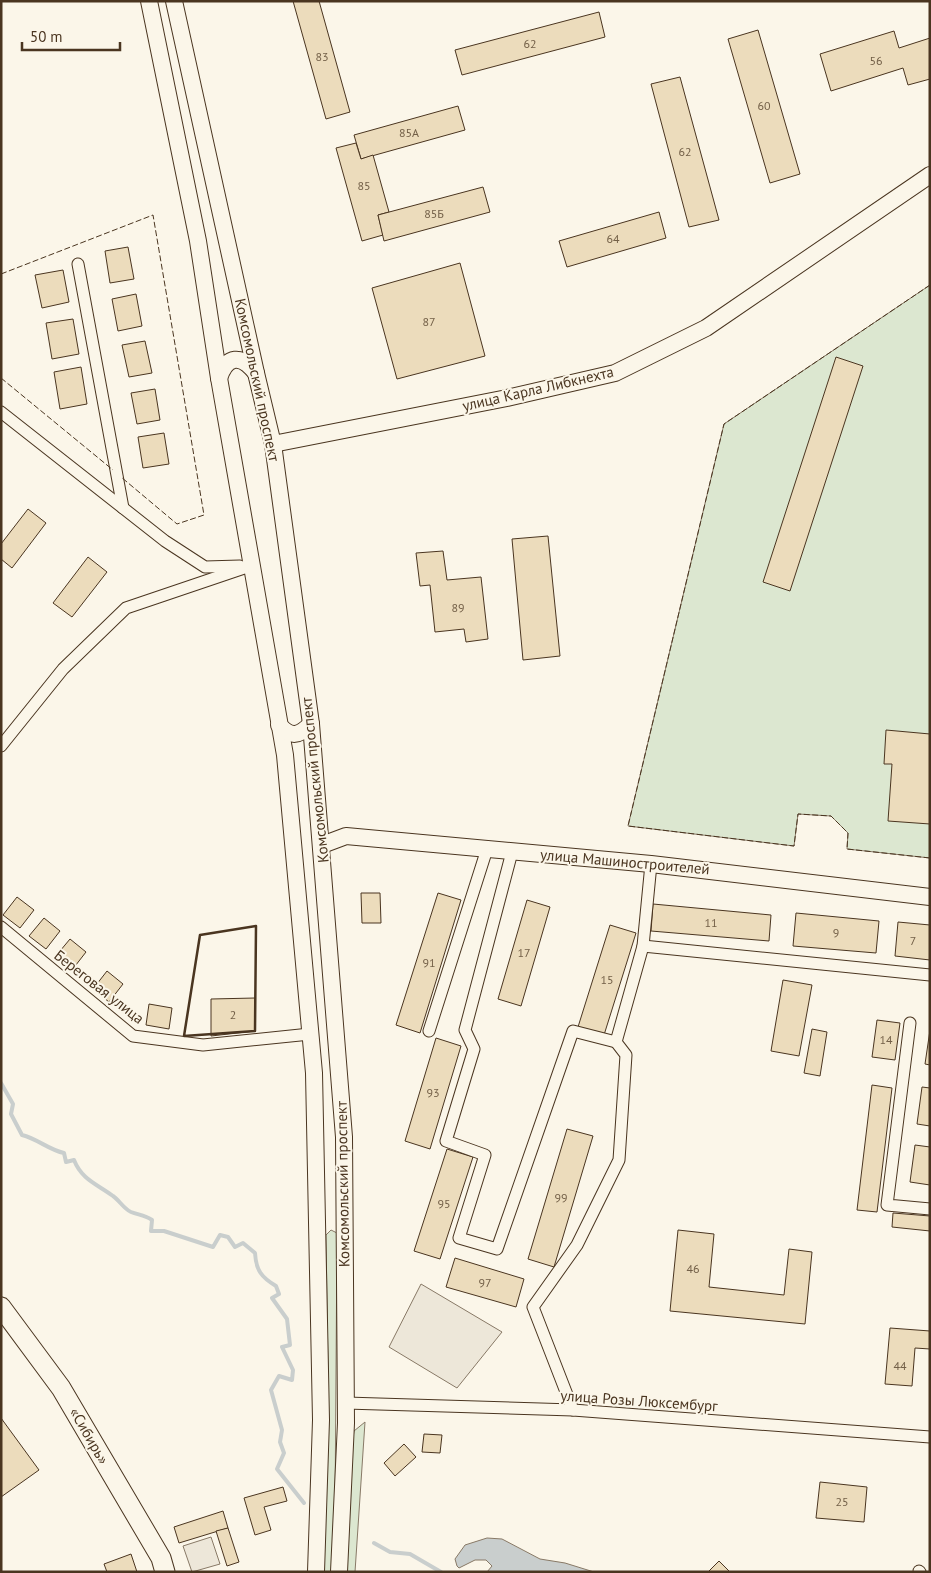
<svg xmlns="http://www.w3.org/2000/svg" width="931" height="1573" font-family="'PT Sans',sans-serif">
<rect width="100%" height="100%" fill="#fbf6e9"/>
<g fill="#dce7d0" stroke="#887966">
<polygon points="930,285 930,858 847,849 848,833 831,816 798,814 794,846 628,826 724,424"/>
<polygon points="331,1230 337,1233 335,1513 332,1572 319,1572 328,1371 326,1235"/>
<polygon points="365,1422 355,1572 344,1572 351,1451 354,1431"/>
</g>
<g fill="#ede7d9" stroke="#887966">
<polygon points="421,1284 502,1332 457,1388 389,1347"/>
<polygon points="211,1537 220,1564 192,1572 183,1546"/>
</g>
<polygon fill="#c9cecd" stroke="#887966" points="487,1538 502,1539 540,1559 565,1563 594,1572 487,1572 492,1566 486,1560 475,1560 459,1568 457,1566 455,1559 465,1545"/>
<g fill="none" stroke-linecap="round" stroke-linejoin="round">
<g stroke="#c9cecd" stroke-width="4">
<path d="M1,1083L13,1104L11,1114L22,1135C38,1139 49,1150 64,1153L66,1162L74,1160C82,1180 97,1184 113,1196C119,1200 124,1209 131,1212C139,1215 145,1215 152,1220L151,1231H164L213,1247L220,1235L228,1237L235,1247L243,1243L255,1253C256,1270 261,1277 276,1286L279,1294L272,1298L287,1319L290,1345L282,1347L293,1370L292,1380L279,1376L271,1390L282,1430L280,1442L284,1453L277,1469L304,1503"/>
<polyline points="374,1543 390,1552 410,1554 441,1572"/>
</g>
</g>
<g fill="#ecdcbc" stroke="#4a3520">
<polygon points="293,1 319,1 350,112 326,119"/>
<polygon points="599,12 605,37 462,75 455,50"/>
<polygon points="758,30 800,174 770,183 728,39"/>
<polygon points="894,31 899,48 930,38 930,79 908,85 903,68 831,91 820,54"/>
<polygon points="680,77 719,220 689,227 651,84"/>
<polygon points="458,106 465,130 361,159 354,135"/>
<polygon points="356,143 361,159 373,155 389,212 378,215 383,235 362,241 336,148"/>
<polygon points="483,187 490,212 384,241 378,215"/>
<polygon points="659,212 666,238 567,267 559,241"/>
<polygon points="128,247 134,279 110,283 105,251"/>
<polygon points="460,263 485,356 397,379 372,288"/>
<polygon points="63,270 69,302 42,308 35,275"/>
<polygon points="136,294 142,326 118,331 112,299"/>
<polygon points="73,319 79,354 52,359 46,323"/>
<polygon points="145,341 152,373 129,377 122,345"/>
<polygon points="836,357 863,366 790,591 763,582"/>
<polygon points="81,367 87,404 60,409 54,372"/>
<polygon points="155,389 160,420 137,424 131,393"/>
<polygon points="164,433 169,464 143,468 138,437"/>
<polygon points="28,509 46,523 12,568 1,559 1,544"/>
<polygon points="548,536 560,656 523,660 512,539"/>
<polygon points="443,551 447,580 481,577 488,639 466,642 464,629 435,632 430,585 420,586 416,553"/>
<polygon points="88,557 107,572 72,617 53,603"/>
<polygon points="886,730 930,734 930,824 888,821 892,764 884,764"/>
<polygon points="361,893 380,893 381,923 362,923"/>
<polygon points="438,893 461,900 420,1033 396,1025"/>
<polygon points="17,897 34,910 20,928 3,915"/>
<polygon points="527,900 550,907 521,1006 498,999"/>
<polygon points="653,904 771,915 769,941 651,931"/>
<polygon points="796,913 879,921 876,953 793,946"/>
<polygon points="44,918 60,931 46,949 29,936"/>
<polygon points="898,922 930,925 930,960 895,956"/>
<polygon points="610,925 636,933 604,1035 578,1027"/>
<polygon points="70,939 86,952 72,970 55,957"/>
<polygon points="107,971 123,984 109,1002 93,989"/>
<polygon points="783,980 812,985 799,1056 771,1051"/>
<polygon points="255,998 255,1031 211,1036 211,999"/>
<polygon points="149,1004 172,1008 169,1029 146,1025"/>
<polygon points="877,1020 900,1023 895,1060 872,1057"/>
<polygon points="812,1029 827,1032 820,1076 804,1073"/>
<polygon points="930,1030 930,1065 925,1064"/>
<polygon points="436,1038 461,1046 430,1149 405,1141"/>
<polygon points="872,1085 892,1088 877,1212 857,1210"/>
<polygon points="922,1087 930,1088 930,1126 917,1124"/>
<polygon points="567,1129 593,1136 554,1267 528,1259"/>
<polygon points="915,1145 930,1147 930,1185 910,1182"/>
<polygon points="447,1149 473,1157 440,1259 414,1251"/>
<polygon points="893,1213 930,1216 930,1231 892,1227"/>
<polygon points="678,1230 714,1234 709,1287 784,1295 789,1249 812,1252 805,1324 670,1311"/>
<polygon points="455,1258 524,1279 516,1307 446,1287"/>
<polygon points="890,1328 930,1331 930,1349 915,1348 912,1386 885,1384"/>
<polygon points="1,1418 39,1470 1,1497"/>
<polygon points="424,1434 442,1435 440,1453 422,1452"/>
<polygon points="404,1444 416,1457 395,1476 384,1463"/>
<polygon points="820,1482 867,1487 864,1522 816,1518"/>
<polygon points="283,1487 287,1501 264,1507 271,1530 255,1535 244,1498"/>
<polygon points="223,1511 228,1528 179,1543 174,1527"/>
<polygon points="228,1528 239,1562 227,1566 216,1531"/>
<polygon points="131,1554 137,1572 107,1572 104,1564"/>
<polygon points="719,1561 730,1572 708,1572"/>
</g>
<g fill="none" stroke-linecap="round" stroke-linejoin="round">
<defs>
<g id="street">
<polyline points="78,264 123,508"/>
<polyline points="1,412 165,541 205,567 240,566"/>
<polyline points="1,746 63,669 126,608 253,565"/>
<polyline points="512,852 465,1030 474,1049 446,1141 485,1155 459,1238 497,1249 573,1031 616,1042"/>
<polyline points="1,927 133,1036 203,1045 310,1034"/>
<polyline points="643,946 930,975"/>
<polyline points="910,1023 887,1205 930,1209"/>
<polyline points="429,1031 487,849"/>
<polyline points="346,1403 573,1410 930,1437"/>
<polyline points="573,1410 533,1307 577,1245 619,1160 626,1055 616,1042 643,946 651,864"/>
<polyline points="919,1571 920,1572"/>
</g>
<g id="secondary">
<polyline points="149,1 198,241 219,378 285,755 314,1073 321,1420 316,1572"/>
<polyline points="174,1 256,373 273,444 311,724 344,1137 346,1423 339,1572"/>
<path d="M219,378C227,355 241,354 256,373"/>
<polyline points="273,444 507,398 615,373 706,328 930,175"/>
<path d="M279,725C291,738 299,736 311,724"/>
<polyline points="322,845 346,836 651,864 930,897"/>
</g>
<polyline id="primary" points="1,1307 61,1388 161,1558 165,1572"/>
</defs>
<use href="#street" stroke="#4a3520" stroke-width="13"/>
<use href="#secondary" stroke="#4a3520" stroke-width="18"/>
<use href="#primary" stroke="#4a3520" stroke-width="21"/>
<use href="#street" stroke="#fbf6e9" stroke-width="11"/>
<use href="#secondary" stroke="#fbf6e9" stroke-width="16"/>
<use href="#primary" stroke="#fbf6e9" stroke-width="19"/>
<g stroke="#4a3520" stroke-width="1" stroke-dasharray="6 2.5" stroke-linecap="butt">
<polyline points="1,2 2,1"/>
<polyline points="1,274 153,215 204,515 177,524 121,477"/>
<polyline points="930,285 724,424 628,826 794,846 798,814 831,816 848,833 847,849 930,858"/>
<polyline points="1,378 113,470"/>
</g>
<polygon stroke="#4a3520" stroke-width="2.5" points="256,926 255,1031 184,1036 200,935"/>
</g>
<g text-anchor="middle" stroke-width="4" stroke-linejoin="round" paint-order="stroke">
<g font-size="12" fill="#725f47">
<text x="530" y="48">62</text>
<text x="322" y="61">83</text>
<text x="876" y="65">56</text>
<text x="764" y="110">60</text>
<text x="409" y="137">85А</text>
<text x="685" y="156">62</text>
<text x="364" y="190">85</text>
<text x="434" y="218">85Б</text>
<text x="613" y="243">64</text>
<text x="429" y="326">87</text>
<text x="458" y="612">89</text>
<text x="711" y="927">11</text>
<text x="836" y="937">9</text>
<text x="913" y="945">7</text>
<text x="524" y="957">17</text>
<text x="429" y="967">91</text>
<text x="607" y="984">15</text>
<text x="233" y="1019">2</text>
<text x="886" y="1044">14</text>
<text x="433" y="1097">93</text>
<text x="561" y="1202">99</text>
<text x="444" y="1208">95</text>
<text x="693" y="1273">46</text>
<text x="485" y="1287">97</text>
<text x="900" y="1370">44</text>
<text x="842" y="1506">25</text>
</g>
<g font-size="15" fill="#4a3520" stroke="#fbf6e9">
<text transform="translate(257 380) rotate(78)" y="5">Комсомольский проспект</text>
<text transform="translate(538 389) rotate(-13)" y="5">улица Карла Либкнехта</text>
<text transform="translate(315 780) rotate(-96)" y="5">Комсомольский проспект</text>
<text transform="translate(625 862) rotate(5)" y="5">улица Машиностроителей</text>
<text transform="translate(99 987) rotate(38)" y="5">Береговая улица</text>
<text transform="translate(343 1184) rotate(-91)" y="5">Комсомольский проспект</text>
<text transform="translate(639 1401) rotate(4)" y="5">улица Розы Люксембург</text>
<text transform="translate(89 1436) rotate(60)" y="5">«Сибирь»</text>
</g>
</g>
<rect width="931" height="1573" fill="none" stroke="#4a3520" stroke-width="5"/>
<path d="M22 42v8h98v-8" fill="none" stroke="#4a3520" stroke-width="2.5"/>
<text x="30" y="42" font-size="15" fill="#4a3520" stroke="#fbf6e9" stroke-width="4" paint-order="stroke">50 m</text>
</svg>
